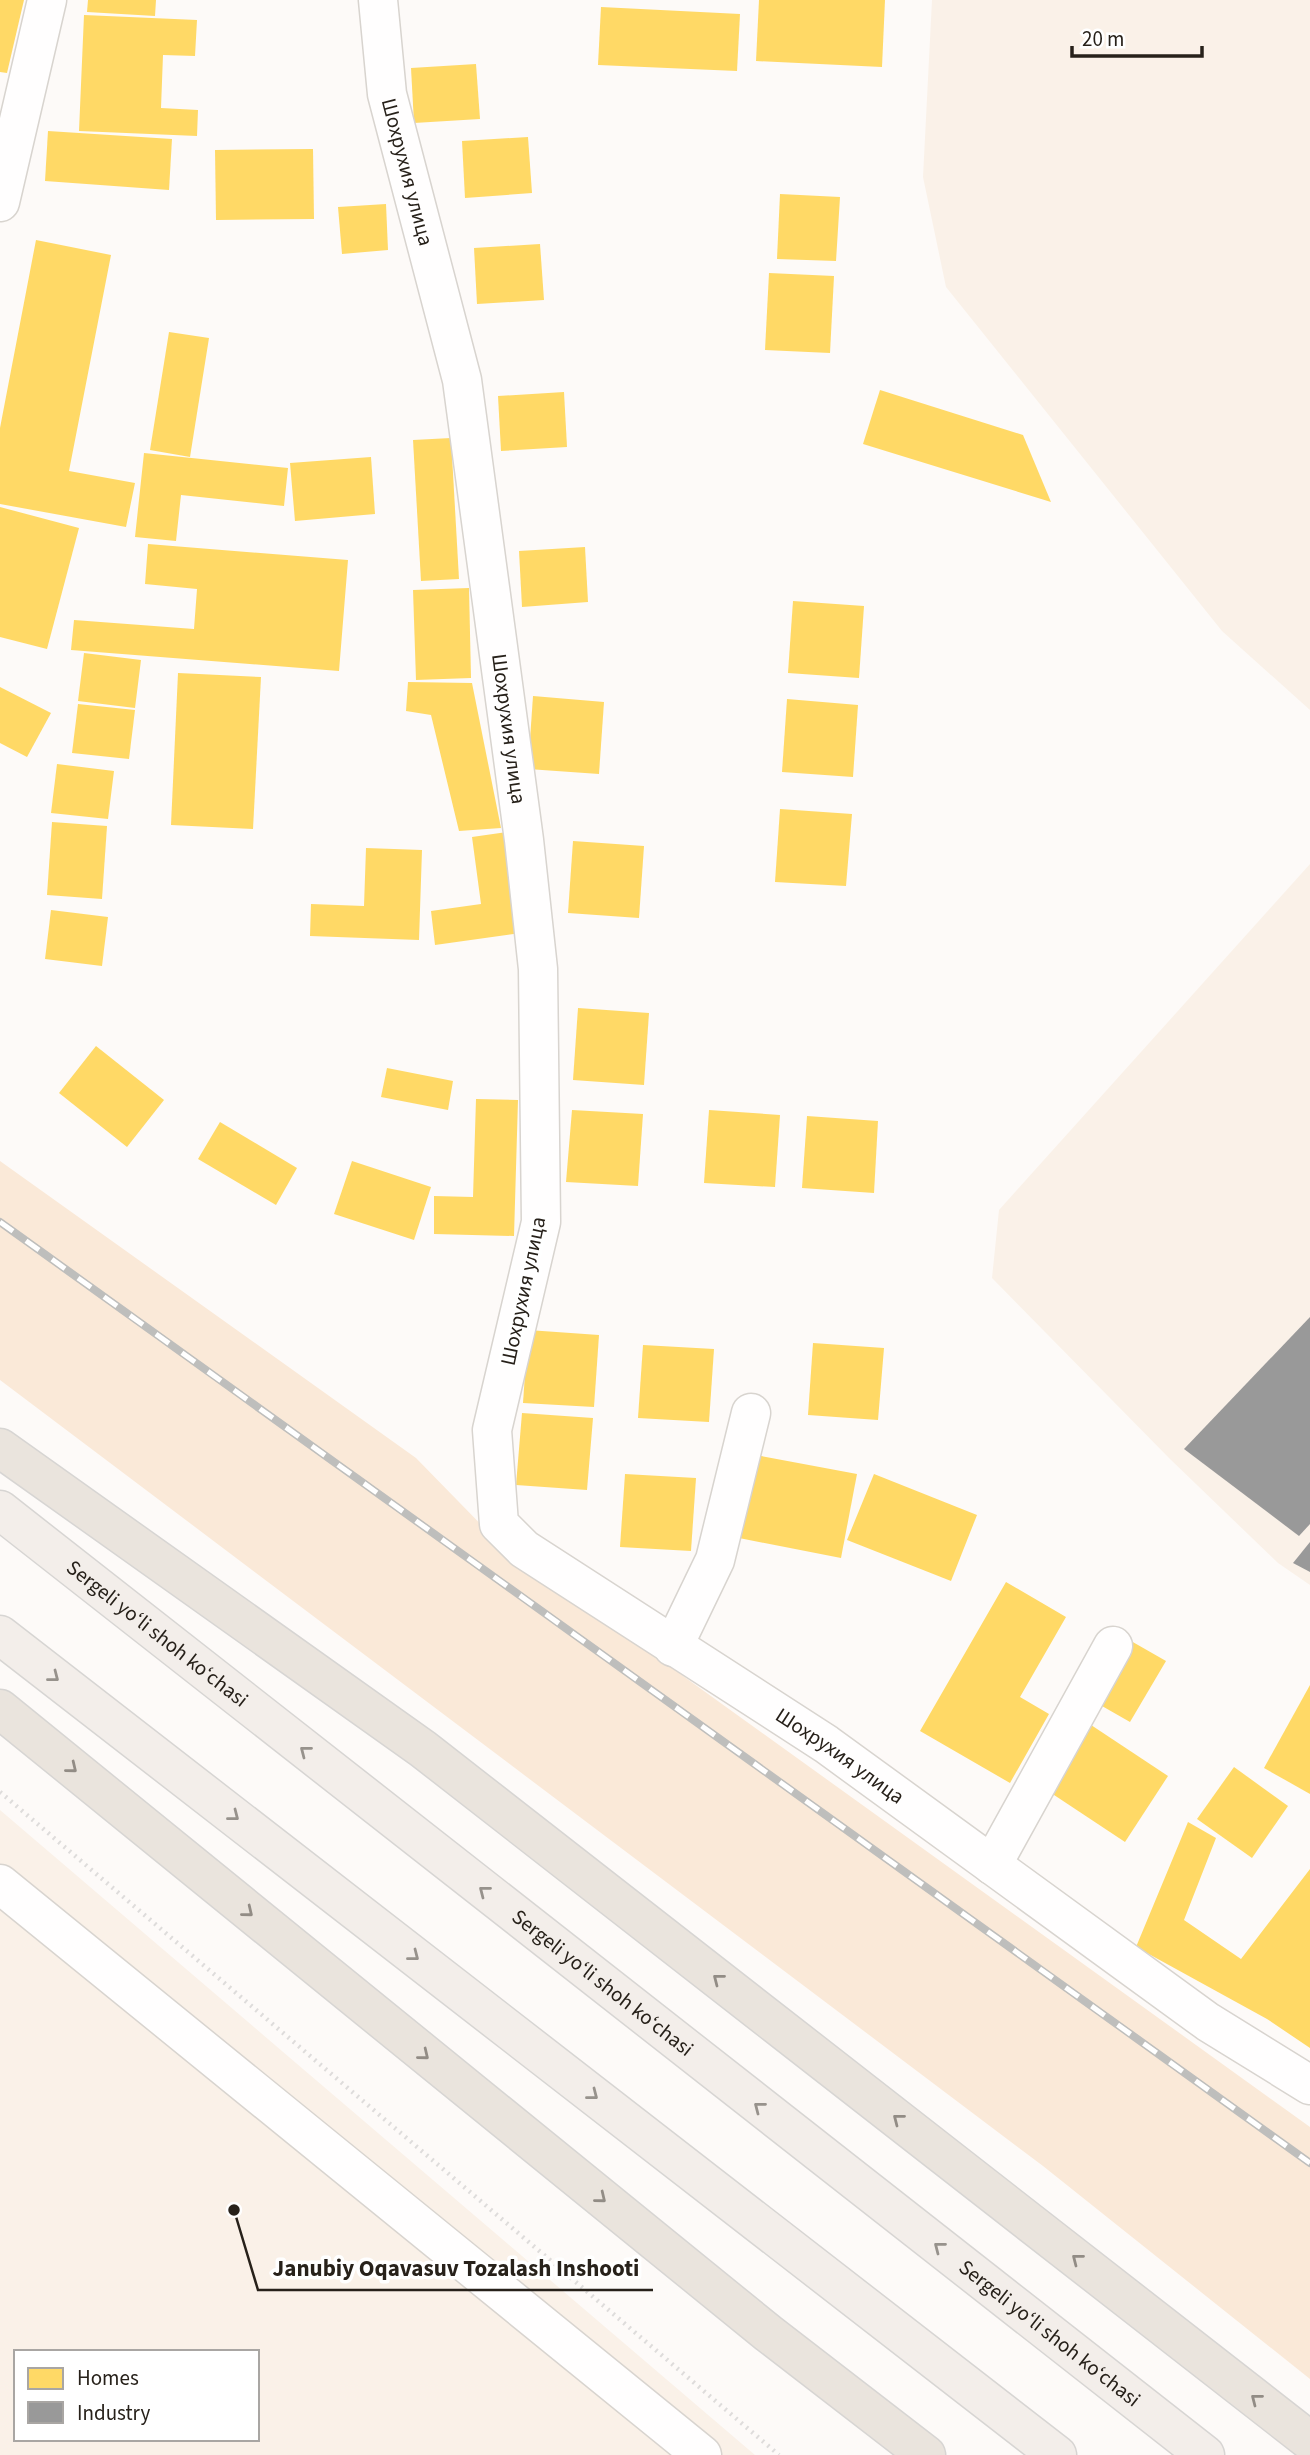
<svg xmlns="http://www.w3.org/2000/svg" width="1310" height="2455" font-family="'Source Sans 3',sans-serif">
<rect width="100%" height="100%" fill="#fdfaf8"/>
<g fill="#faf1e8" fill-rule="evenodd">
<polygon points="932,0 1310,0 1310,710 1222,631 946,287 923,177"/>
<polygon points="1310,864 1310,1585 1278,1563 1170,1459 992,1278 999,1210"/>
<path d="M0,1810L303,2069L755,2455H0ZM16,2352H257V2439H16Z"/>
</g>
<polygon fill="#fae9d8" points="0,1161 416,1458 501,1545 1310,2127 1310,2379 1043,2166 0,1380"/>
<g fill="#ffd966">
<polygon points="0,0 24,0 7,73 0,72"/>
<polygon points="88,0 156,0 155,16 87,12"/>
<polygon points="759,0 885,0 882,67 756,61"/>
<polygon points="601,7 740,14 737,71 598,65"/>
<polygon points="84,15 197,20 195,56 163,55 161,108 198,110 197,136 79,131"/>
<polygon points="476,64 480,119 414,123 411,68"/>
<polygon points="48,131 172,139 169,190 45,181"/>
<polygon points="528,137 532,193 465,198 462,141"/>
<polygon points="313,149 314,219 216,220 215,150"/>
<polygon points="780,194 840,197 836,261 777,259"/>
<polygon points="386,204 388,250 342,254 338,207"/>
<polygon points="36,240 111,255 69,471 135,483 126,527 0,504 0,428"/>
<polygon points="540,244 544,300 477,304 474,248"/>
<polygon points="769,273 834,276 830,353 765,350"/>
<polygon points="169,332 209,338 190,457 150,450"/>
<polygon points="880,390 1023,435 1051,502 863,444"/>
<polygon points="564,392 567,447 501,451 498,396"/>
<polygon points="451,438 459,579 421,581 413,440"/>
<polygon points="144,453 288,468 284,506 181,495 176,541 135,537"/>
<polygon points="371,457 375,514 295,521 290,463"/>
<polygon points="0,507 79,528 47,649 0,637"/>
<polygon points="148,544 348,560 339,671 71,650 74,620 194,629 197,589 145,584"/>
<polygon points="585,547 588,602 522,607 519,551"/>
<polygon points="469,588 471,678 416,680 413,590"/>
<polygon points="793,601 864,606 859,678 788,673"/>
<polygon points="84,653 141,660 135,708 78,701"/>
<polygon points="178,673 261,677 253,829 171,825"/>
<polygon points="408,682 472,683 501,828 459,831 431,715 406,711"/>
<polygon points="0,687 51,713 27,757 0,743"/>
<polygon points="533,696 604,702 599,774 528,769"/>
<polygon points="787,699 858,705 853,777 782,772"/>
<polygon points="78,704 135,710 129,759 72,753"/>
<polygon points="57,764 114,771 108,819 51,813"/>
<polygon points="780,809 852,814 846,886 775,882"/>
<polygon points="52,822 107,826 102,899 47,895"/>
<polygon points="507,832 521,933 435,945 431,911 481,904 472,837"/>
<polygon points="573,841 644,846 639,918 568,913"/>
<polygon points="366,848 422,850 419,940 310,936 311,904 364,906"/>
<polygon points="51,910 108,917 102,966 45,959"/>
<polygon points="578,1008 649,1013 644,1085 573,1080"/>
<polygon points="96,1046 164,1100 127,1147 59,1093"/>
<polygon points="387,1068 453,1081 448,1110 381,1097"/>
<polygon points="476,1099 518,1100 514,1236 434,1234 434,1196 473,1197"/>
<polygon points="572,1110 643,1114 638,1186 566,1182"/>
<polygon points="709,1110 780,1115 775,1187 704,1183"/>
<polygon points="807,1116 878,1121 874,1193 802,1188"/>
<polygon points="220,1122 297,1168 276,1205 198,1159"/>
<polygon points="352,1161 431,1187 414,1240 334,1214"/>
<polygon points="528,1330 599,1335 594,1407 523,1403"/>
<polygon points="813,1343 884,1348 878,1420 808,1415"/>
<polygon points="643,1345 714,1349 709,1422 638,1418"/>
<polygon points="522,1413 593,1418 587,1490 516,1485"/>
<polygon points="750,1454 857,1474 841,1558 734,1537"/>
<polygon points="625,1474 696,1478 691,1551 620,1547"/>
<polygon points="874,1474 977,1515 951,1581 847,1540"/>
<polygon points="1006,1582 1066,1617 1020,1697 1049,1714 1010,1783 920,1731"/>
<polygon points="1131,1641 1166,1661 1130,1722 1095,1702"/>
<polygon points="1310,1685 1310,1794 1264,1768"/>
<polygon points="1085,1721 1168,1776 1125,1842 1042,1787"/>
<polygon points="1234,1767 1288,1806 1252,1858 1197,1819"/>
<polygon points="1188,1822 1216,1838 1184,1920 1241,1959 1310,1869 1310,2048 1267,2019 1136,1947"/>
</g>
<g fill="#999">
<polygon points="1310,1317 1310,1524 1299,1536 1184,1449"/>
<polygon points="1310,1542 1310,1572 1293,1563"/>
</g>
<g fill="none" stroke-linecap="round" stroke-linejoin="round">
<defs>
<g id="minor">
<path id="s1" d="M378,0L387,94L462,380L524,840L538,969L541,1222L492,1430L499,1524L524,1549L826,1744L1208,2022L1310,2085"/>
<polyline points="0,202 47,0"/>
<polyline points="673,1647 715,1560 751,1413"/>
<polyline points="992,1865 1113,1646"/>
<polyline points="0,1884 702,2455"/>
</g>
<g id="major">
<path id="s2" d="M0,1510L1205,2455"/>
<polyline points="0,1635 1057,2455"/>
</g>
<g id="highway">
<polyline points="0,1448 423,1749 1310,2441"/>
<polyline points="0,1709 768,2333 926,2455"/>
</g>
</defs>
<use href="#minor" stroke="#d8d4cf" stroke-width="41"/>
<use href="#major" stroke="#d7d5d3" stroke-width="41"/>
<use href="#highway" stroke="#d7d5d3" stroke-width="41"/>
<polyline stroke="#dedcdb" stroke-width="4.5" stroke-dasharray="2 5" stroke-linecap="butt" points="0,1792 779,2455"/>
<use href="#minor" stroke="#fffefe" stroke-width="38"/>
<use href="#major" stroke="#f3eeea" stroke-width="38"/>
<use href="#highway" stroke="#eae4dd" stroke-width="38"/>
<defs>
<polyline id="rail" points="0,1222 1310,2163"/>
</defs>
<use href="#rail" stroke="#bebebc" stroke-width="8"/>
<use href="#rail" stroke="#fff" stroke-width="5" stroke-dasharray="16" stroke-linecap="butt"/>
</g>
<defs><path id="oneway-chevron" d="M-2-3.5L2.5 0L-2 3.5" fill="none" stroke-width="1.6" stroke-linecap="round" stroke-linejoin="round" transform="scale(1.75)"/></defs>
<g stroke="#97928c">
<use href="#oneway-chevron" transform="translate(54 1677) rotate(38)"/>
<use href="#oneway-chevron" transform="translate(305 1751) rotate(-142)"/>
<use href="#oneway-chevron" transform="translate(234 1816) rotate(38)"/>
<use href="#oneway-chevron" transform="translate(484 1891) rotate(-142)"/>
<use href="#oneway-chevron" transform="translate(414 1956) rotate(38)"/>
<use href="#oneway-chevron" transform="translate(593 2095) rotate(38)"/>
<use href="#oneway-chevron" transform="translate(759 2107) rotate(-142)"/>
<use href="#oneway-chevron" transform="translate(939 2247) rotate(-142)"/>
</g>
<g stroke="#928c85">
<use href="#oneway-chevron" transform="translate(72 1768) rotate(39)"/>
<use href="#oneway-chevron" transform="translate(248 1912) rotate(39)"/>
<use href="#oneway-chevron" transform="translate(718 1979) rotate(-142)"/>
<use href="#oneway-chevron" transform="translate(424 2055) rotate(39)"/>
<use href="#oneway-chevron" transform="translate(898 2119) rotate(-142)"/>
<use href="#oneway-chevron" transform="translate(601 2198) rotate(39)"/>
<use href="#oneway-chevron" transform="translate(1077 2259) rotate(-142)"/>
<use href="#oneway-chevron" transform="translate(1256 2399) rotate(-142)"/>
</g>
<g text-anchor="middle" stroke-width="7" stroke-linejoin="round" paint-order="stroke">
<g font-size="21" fill="#27211a" stroke="#fff">
<text dy="7" stroke="none"><textPath href="#s1" startOffset="175">Шохрухия улица</textPath></text>
<text dy="7" stroke="none"><textPath href="#s1" startOffset="742">Шохрухия улица</textPath></text>
<text transform="translate(523 1291) rotate(-78)" y="7">Шохрухия улица</text>
<text dy="7" stroke="none"><textPath href="#s2" startOffset="200">Sergeli yo‘li shoh ko‘chasi</textPath></text>
<text dy="7" stroke="none"><textPath href="#s1" startOffset="1958">Шохрухия улица</textPath></text>
<text dy="7" stroke="none"><textPath href="#s2" startOffset="766">Sergeli yo‘li shoh ko‘chasi</textPath></text>
<text dy="7" stroke="none"><textPath href="#s2" startOffset="1334">Sergeli yo‘li shoh ko‘chasi</textPath></text>
</g>
</g>
<path fill="none" stroke="#27211a" stroke-width="2.5" d="M234 2210L258 2290H653"/>
<circle fill="#27211a" stroke="#fff" stroke-width="2.5" cx="234" cy="2210" r="7"/>
<g font-size="23" text-anchor="middle" font-weight="bold" fill="#27211a" stroke="#fff" stroke-width="7" stroke-linejoin="round" paint-order="stroke">
<text x="456" y="2276">Janubiy Oqavasuv Tozalash Inshooti</text>
</g>
<rect x="14" y="2350" width="245" height="91" fill="#ffffff" stroke="#a9a6a3" stroke-width="2"/>
<rect x="28" y="2368" width="35" height="21" fill="#ffd966" stroke="#a9a6a3" stroke-width="2"/>
<text x="77" y="2385" font-size="21" fill="#27211a">Homes</text>
<rect x="28" y="2402" width="35" height="21" fill="#999999" stroke="#a9a6a3" stroke-width="2"/>
<text x="77" y="2420" font-size="21" fill="#27211a">Industry</text>
<path d="M1072 46v10h130v-10" fill="none" stroke="#27211a" stroke-width="3.5"/>
<text x="1082" y="46" font-size="21" fill="#27211a" stroke="#ffffff" stroke-width="5" paint-order="stroke">20 m</text>
</svg>
